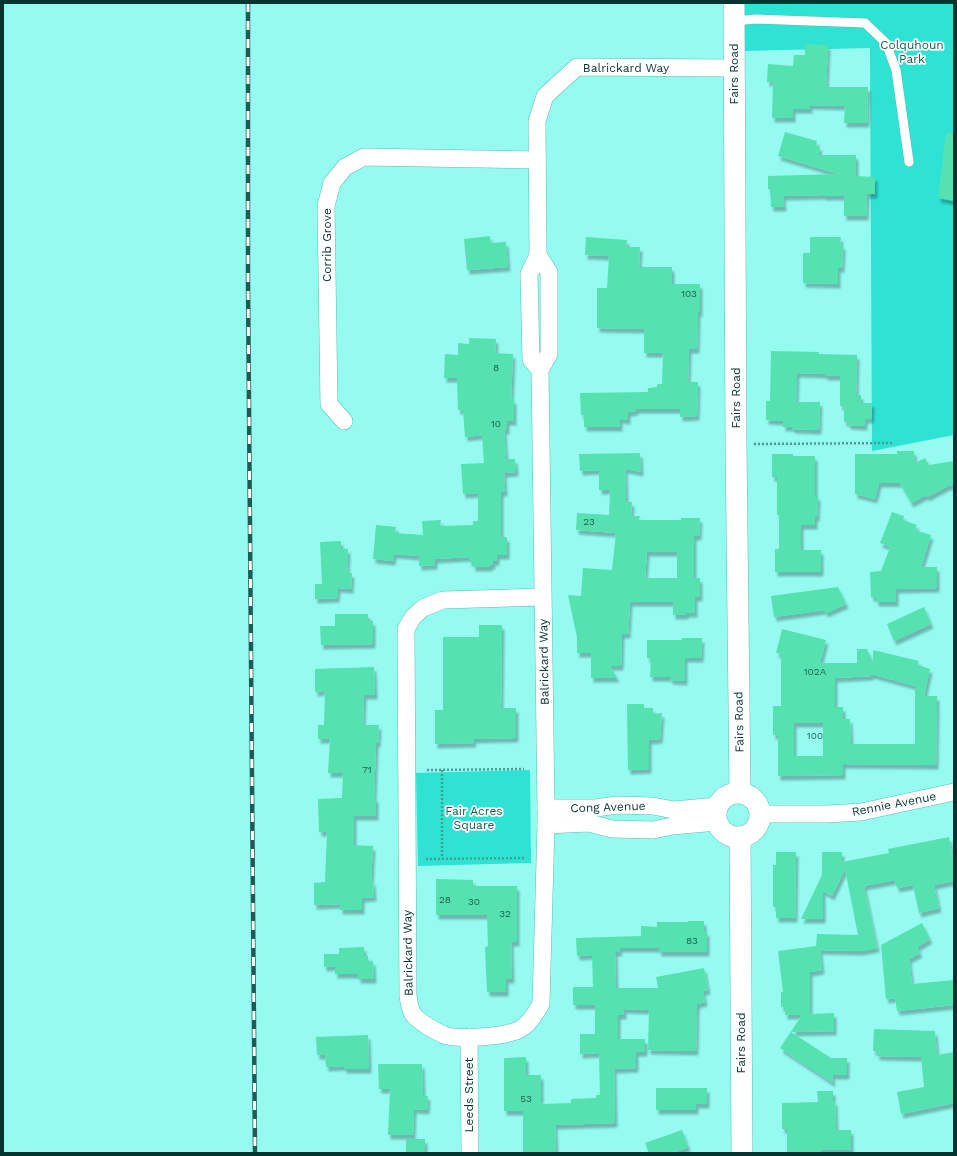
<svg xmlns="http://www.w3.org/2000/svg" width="957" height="1156" font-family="'Work Sans',sans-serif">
<defs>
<filter id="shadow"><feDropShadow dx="2.5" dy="4.5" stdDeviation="1" flood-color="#0004"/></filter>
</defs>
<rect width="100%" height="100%" fill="#95fbf0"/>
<g fill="#2ee2d4">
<polygon points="744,3 954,3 954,435 872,451 870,48 745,51"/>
<polygon points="530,770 531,863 418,866 416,773"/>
</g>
<g fill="#56e1b1" fill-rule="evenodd" filter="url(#shadow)">
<polygon points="805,44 828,45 826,87 868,87 867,123 844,123 845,106 810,105 810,109 793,109 793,118 772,118 773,82 767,82 768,64 793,66 794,55 805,55"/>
<polygon points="785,132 817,141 816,145 820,147 818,155 856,155 856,176 875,177 875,194 867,194 866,216 844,216 844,196 823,196 823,195 783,196 784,207 771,207 770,189 768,189 768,176 838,174 778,156"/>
<polygon points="946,133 954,134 954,201 938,198"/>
<polygon points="490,236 491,243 506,242 508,267 467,270 464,239"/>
<polygon points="586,237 627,240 626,247 640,247 639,267 672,267 672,284 700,284 700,312 698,312 697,349 689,349 688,382 698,382 697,416 680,417 680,409 636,409 636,411 628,412 628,420 620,419 620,427 584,427 584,415 581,415 580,393 648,392 648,388 657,387 657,384 662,384 663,353 644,353 644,329 597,328 597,288 607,288 609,256 585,255"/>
<polygon points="810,237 841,237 840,245 843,245 842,268 838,268 838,284 803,283 803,253 810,253"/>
<polygon points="469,338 496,339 495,353 513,354 511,400 514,399 514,421 507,421 507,430 504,430 506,459 515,459 516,472 504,473 505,492 501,492 501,537 507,537 507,555 497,555 497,561 493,561 493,565 490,565 490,567 473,567 473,562 469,562 469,557 435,559 435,565 419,566 419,556 394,554 393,561 373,559 376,525 396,527 395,533 423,535 422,521 441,520 440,526 473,525 473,521 478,521 478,493 463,494 461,464 484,463 482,435 465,437 463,410 458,410 457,378 444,378 445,354 458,355 458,343 469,344"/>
<polygon points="771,351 819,352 819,354 857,355 856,395 861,395 861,403 872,403 871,419 865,419 865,426 848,425 848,422 844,422 844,406 840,406 840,376 825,376 825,374 797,373 796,402 820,402 819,430 792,429 792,427 783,427 783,421 766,420 766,401 770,401"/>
<polygon points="897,451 914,451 915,463 925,458 929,465 954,461 954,485 948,486 927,497 926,495 911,503 900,483 879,483 875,499 855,494 855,454 897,454"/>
<path d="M640,453L641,472L625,469L626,502H632L631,516H640L639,520H681V518H700L699,536H694V578H700V597H695V613H686V615H673V602H630L628,634H622L621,666H610L617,678H591V653H577V637L568,595L581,596L583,568L612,570L616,533L576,530L577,513L609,515L610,490H599V470L580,471L579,454ZM647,552H677V578H645Z"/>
<polygon points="772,454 793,454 793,456 815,456 815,496 818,496 817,517 815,517 815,525 801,525 801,550 821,550 821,572 775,572 775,549 779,549 779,515 777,515 777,477 772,477"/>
<polygon points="892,512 904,516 903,520 917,525 915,530 931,535 921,567 937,567 937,588 896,589 896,602 876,602 876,597 871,597 870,572 881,571 890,547 880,543"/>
<polygon points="341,541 341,549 348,549 347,573 352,573 351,589 338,588 337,598 315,599 315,584 322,584 320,542"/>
<polygon points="838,587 846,604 826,613 824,610 774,617 771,596"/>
<polygon points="924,607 931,624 894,641 887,624"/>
<polygon points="335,614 368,614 368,621 373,621 373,644 321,645 320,626 335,626"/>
<polygon points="479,625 502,625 501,708 516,708 516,738 473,739 474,743 435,744 435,710 443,710 443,637 479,637"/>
<path d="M782,629L826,640L820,663H857V649H867L873,663V650L919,661L918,665L930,669L924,696H937L936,765L843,764V775L778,776V735H773V706H781V654L776,653ZM871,674L915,686V744H851L850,719H843V707H835V678L871,676ZM794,723H823V756H794Z"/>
<polygon points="682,638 702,638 701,658 685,658 685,681 670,680 670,677 650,677 651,658 647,658 647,640 682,640"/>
<polygon points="374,667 375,695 364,695 363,725 379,725 378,743 376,743 374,798 376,798 376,816 354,816 354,845 373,846 371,882 373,881 374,897 362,898 362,910 340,910 340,904 314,905 314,883 325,882 327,832 319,832 318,799 342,798 343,773 328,773 330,739 318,739 318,725 324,725 325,691 315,692 315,669"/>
<polygon points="627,704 644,704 644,708 653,708 653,714 662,713 660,739 649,740 649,769 628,770"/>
<polygon points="949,837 954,864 954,881 934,885 939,908 919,913 913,885 897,888 895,880 864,886 877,948 860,951 820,950 822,970 810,972 810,1014 834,1013 834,1031 791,1032 831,1058 847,1058 847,1075 832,1075 833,1083 780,1048 802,1015 785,1015 785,1007 781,1007 781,992 783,992 778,951 816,946 817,934 858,935 845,869 832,896 823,891 823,919 801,919 822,875 822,852 842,852 842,862 889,853 888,849"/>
<polygon points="776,852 796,852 795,918 776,918 776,907 773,907 773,865 776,865"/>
<polygon points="436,879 473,880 473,886 517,886 517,942 511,942 512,979 506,979 506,992 487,992 485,947 488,946 487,915 436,915"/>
<polygon points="688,921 704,921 704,932 707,931 707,952 659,952 659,948 619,948 620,952 615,952 616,988 658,988 656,977 704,968 708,990 703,991 705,1002 697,1004 696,1051 648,1050 649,1010 624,1009 624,1015 618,1015 618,1039 645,1039 645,1052 636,1052 636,1068 614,1069 615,1123 555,1125 556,1153 523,1153 523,1111 504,1111 504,1058 526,1057 526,1075 541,1075 541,1104 571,1103 571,1099 596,1098 596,1095 600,1095 599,1053 580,1054 580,1034 595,1034 595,1005 573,1005 573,987 593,987 592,955 577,956 576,938 641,936 641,926 657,927 657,922 688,922"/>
<polygon points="922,923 930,939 917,947 920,953 909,959 912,984 954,980 954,1005 897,1011 895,998 886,999 881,945"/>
<polygon points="364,947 364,956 368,956 368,961 373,961 374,979 358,979 358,974 335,974 335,966 324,967 324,954 339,954 339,948"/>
<polygon points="874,1029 935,1031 937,1055 954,1052 954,1103 901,1114 897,1092 924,1087 921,1057 877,1056 877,1051 873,1051"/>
<polygon points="368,1035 369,1069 344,1069 344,1066 326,1067 325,1055 317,1055 316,1037"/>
<polygon points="378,1064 422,1064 423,1095 428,1096 427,1110 414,1109 413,1135 388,1135 390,1089 379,1089"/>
<polygon points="656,1088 707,1088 707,1104 696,1104 696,1110 656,1110"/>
<polygon points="817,1091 833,1091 833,1101 835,1101 836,1130 851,1130 851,1150 821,1150 821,1153 787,1153 787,1129 782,1129 782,1103 818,1102"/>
<polygon points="682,1130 688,1147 673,1153 649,1153 645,1143"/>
<rect x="406" y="1139" width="19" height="14"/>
</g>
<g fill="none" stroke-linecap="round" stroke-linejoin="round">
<defs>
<polyline id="service" points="734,21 756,19 865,23 886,43 896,70 909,162"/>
<g id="minor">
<polyline points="538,255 537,121 545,96 577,67 734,68"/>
<path d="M540,370L531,359L529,274L538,255L549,272V354L540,370L546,808V825L541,1004C536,1012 531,1022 522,1028C509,1037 458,1040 444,1035C437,1032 417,1021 413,1014C410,1010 409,1002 408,996L406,629L413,617L423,608L443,600L543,597"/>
<polyline points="344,421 329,404 326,206 332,183 345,167 364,157 537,160"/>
<polyline points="546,808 596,808 617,805 653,806 674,810 718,806"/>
<polyline points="761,814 827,814 861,812 954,792"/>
<polyline points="546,825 589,823 612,829 653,830 672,826 717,822"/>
<polyline points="469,1037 470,1153"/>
</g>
<g id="tertiary">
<polyline points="734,3 736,444 740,792"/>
<circle cx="738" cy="815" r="22"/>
<polyline points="740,837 742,1153"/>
</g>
</defs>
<use href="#service" stroke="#57beb4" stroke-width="10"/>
<use href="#minor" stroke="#57beb4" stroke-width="18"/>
<use href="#tertiary" stroke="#57beb4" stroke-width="22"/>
<g stroke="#4f9b94" stroke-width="2.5" stroke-dasharray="2 2" stroke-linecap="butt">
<polyline points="754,444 893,443"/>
<polyline points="427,770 524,769"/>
<polyline points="442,770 442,859"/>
<polyline points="426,859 524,858"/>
</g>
<use href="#service" stroke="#fff" stroke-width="9"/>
<use href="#minor" stroke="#fff" stroke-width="17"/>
<use href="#tertiary" stroke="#fff" stroke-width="21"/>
<defs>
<polyline id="rail" points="248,3 248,282 255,1153"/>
</defs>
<use href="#rail" stroke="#205a55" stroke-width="4.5"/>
<use href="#rail" stroke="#fff" stroke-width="3" stroke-dasharray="9" stroke-linecap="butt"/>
</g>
<g text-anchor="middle" stroke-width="3.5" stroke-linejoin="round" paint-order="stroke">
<g font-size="10" fill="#195f51">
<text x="689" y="297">103</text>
<text x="496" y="371">8</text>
<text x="496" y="427">10</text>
<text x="589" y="525">23</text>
<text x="815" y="675">102A</text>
<text x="815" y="739">100</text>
<text x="367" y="773">71</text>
<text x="445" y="903">28</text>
<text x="474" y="905">30</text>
<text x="505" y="917">32</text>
<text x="692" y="944">83</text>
<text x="526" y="1102">53</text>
</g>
<g font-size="12" fill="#135a55" stroke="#fff">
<text x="912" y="49">Colquhoun<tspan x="912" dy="14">Park</tspan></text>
<text x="474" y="815">Fair Acres<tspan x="474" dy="14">Square</tspan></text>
</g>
<g font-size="12" fill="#053431" stroke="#fff">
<text x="626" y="72">Balrickard Way</text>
<text transform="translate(734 74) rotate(-90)" y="4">Fairs Road</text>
<text transform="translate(327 245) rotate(-90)" y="4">Corrib Grove</text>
<text transform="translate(736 398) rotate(-90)" y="4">Fairs Road</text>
<text transform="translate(544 662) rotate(-91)" y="4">Balrickard Way</text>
<text transform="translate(739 722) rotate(-91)" y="4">Fairs Road</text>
<text transform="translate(894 804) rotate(-11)" y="4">Rennie Avenue</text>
<text transform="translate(608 807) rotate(-2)" y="4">Cong Avenue</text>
<text transform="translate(408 953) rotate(-91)" y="4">Balrickard Way</text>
<text transform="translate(741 1043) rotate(-90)" y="4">Fairs Road</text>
<text transform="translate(469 1095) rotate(-90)" y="4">Leeds Street</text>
</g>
</g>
<rect width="957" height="1156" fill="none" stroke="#053431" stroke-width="8"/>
</svg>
